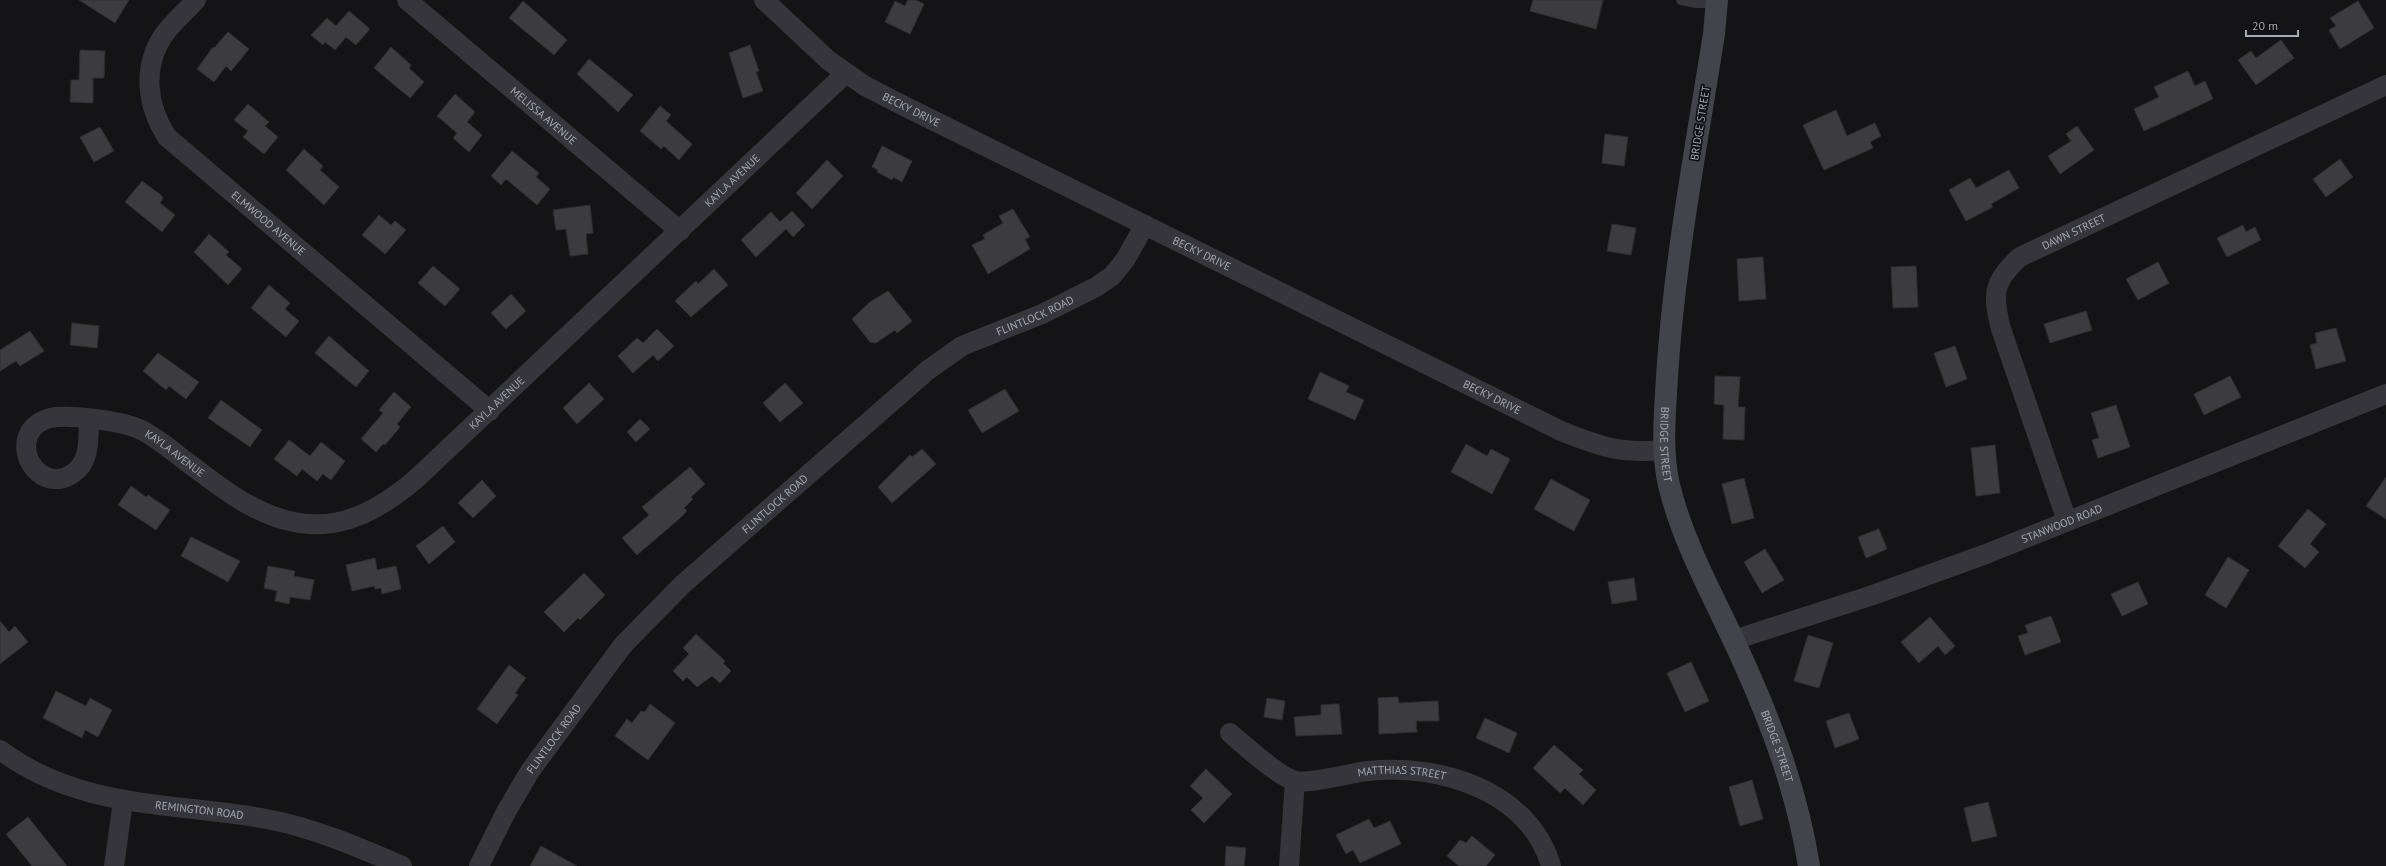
<svg xmlns="http://www.w3.org/2000/svg" width="2386" height="866" font-family="'PT Sans',sans-serif">
<rect width="100%" height="100%" fill="#141416"/>
<g fill="#3c3c40" stroke="#2f2e32">
<polygon points="79,0 129,0 115,23"/>
<polygon points="908,0 916,0 924,4 910,34 885,22 895,1 905,6"/>
<polygon points="1533,0 1603,0 1596,29 1530,11"/>
<polygon points="523,1 567,40 554,55 509,18"/>
<polygon points="2358,1 2374,28 2340,49 2329,30 2336,26 2330,18"/>
<polygon points="349,11 370,29 356,45 346,37 335,50 325,42 323,45 311,35 327,18 336,26"/>
<polygon points="228,32 249,49 231,71 226,66 214,82 197,69 213,47 214,48"/>
<polygon points="2281,40 2294,58 2256,85 2238,60 2251,51 2256,58"/>
<polygon points="750,45 759,71 756,72 763,91 743,98 729,53"/>
<polygon points="391,47 411,65 409,68 424,82 410,98 374,68"/>
<polygon points="80,50 105,51 104,78 93,78 93,103 70,102 71,80 79,80"/>
<polygon points="589,59 633,95 618,112 577,74"/>
<polygon points="2188,71 2195,86 2205,81 2213,99 2144,131 2134,109 2159,97 2154,87"/>
<polygon points="455,94 475,112 467,122 482,135 469,152 453,138 457,133 437,116"/>
<polygon points="248,104 269,122 265,126 278,137 264,154 243,137 248,131 234,120"/>
<polygon points="660,106 671,115 666,121 692,144 679,160 664,146 661,149 640,131"/>
<polygon points="1836,110 1847,136 1875,123 1881,136 1870,142 1873,148 1824,170 1803,125"/>
<polygon points="2077,126 2094,150 2060,174 2048,156 2071,141 2066,134"/>
<polygon points="100,127 114,151 94,162 80,137"/>
<polygon points="1605,134 1628,137 1624,166 1602,163"/>
<polygon points="882,146 912,161 902,182 893,177 892,180 877,172 878,170 872,167"/>
<polygon points="304,149 323,166 320,170 339,187 324,205 286,170"/>
<polygon points="512,151 539,173 536,177 550,189 537,205 506,179 501,185 491,176"/>
<polygon points="2340,159 2353,177 2326,197 2313,179"/>
<polygon points="827,160 843,176 812,209 796,193"/>
<polygon points="2009,170 2019,188 1991,204 1993,207 1966,221 1949,190 1970,178 1976,188"/>
<polygon points="142,181 161,195 163,198 160,203 175,215 162,232 125,202"/>
<polygon points="590,205 593,233 586,234 588,254 570,256 566,229 556,230 553,210"/>
<polygon points="1013,209 1030,237 1025,239 1030,249 988,274 972,245 985,239 983,235 1003,223 999,216"/>
<polygon points="792,211 805,225 793,237 786,229 756,257 741,240 771,212 780,222"/>
<polygon points="379,215 391,225 395,221 406,230 385,254 362,235"/>
<polygon points="1612,224 1636,228 1631,255 1607,251"/>
<polygon points="2243,225 2246,232 2255,227 2261,240 2227,257 2217,238"/>
<polygon points="209,234 229,252 226,255 242,269 228,285 194,252"/>
<polygon points="1763,257 1766,299 1739,301 1737,259"/>
<polygon points="2158,262 2169,283 2138,300 2126,279"/>
<polygon points="433,266 460,289 445,306 418,283"/>
<polygon points="1916,266 1918,307 1893,308 1891,267"/>
<polygon points="714,269 728,285 691,317 675,301 696,281 698,284"/>
<polygon points="269,285 290,303 285,309 299,321 286,337 251,308"/>
<polygon points="888,291 912,321 897,333 895,330 876,343 870,342 852,319 870,302"/>
<polygon points="511,294 526,311 506,329 491,313"/>
<polygon points="2086,311 2092,330 2050,343 2044,324"/>
<polygon points="72,323 99,326 97,348 70,345"/>
<polygon points="2336,328 2346,361 2316,369 2310,345 2317,343 2315,333"/>
<polygon points="657,329 674,346 658,361 653,355 633,373 618,356 637,338 643,343"/>
<polygon points="30,331 44,351 20,366 16,361 0,371 0,350"/>
<polygon points="329,336 369,371 356,387 315,353"/>
<polygon points="1955,346 1967,379 1946,387 1934,353"/>
<polygon points="158,353 199,382 186,399 169,386 166,390 143,371"/>
<polygon points="1320,372 1349,386 1346,392 1364,400 1355,420 1308,399"/>
<polygon points="1715,376 1740,377 1738,407 1745,407 1744,440 1723,439 1724,405 1714,404"/>
<polygon points="2230,376 2241,397 2204,415 2194,394"/>
<polygon points="589,383 604,399 577,424 563,408"/>
<polygon points="785,383 803,403 780,422 763,403"/>
<polygon points="1005,389 1019,411 982,433 968,410"/>
<polygon points="394,392 411,407 397,424 400,427 385,445 383,444 376,452 361,439 383,413 379,410"/>
<polygon points="221,400 262,430 250,447 208,418"/>
<polygon points="2116,405 2130,447 2098,458 2092,440 2099,438 2091,413"/>
<polygon points="640,419 650,429 636,442 627,432"/>
<polygon points="289,440 310,456 321,442 345,461 331,480 323,474 317,481 302,469 297,476 274,459"/>
<polygon points="1466,444 1487,456 1491,449 1510,459 1492,494 1451,472"/>
<polygon points="1995,445 2000,493 1976,496 1971,448"/>
<polygon points="922,449 936,464 892,503 878,487 910,455 912,457"/>
<polygon points="690,467 705,484 691,497 693,499 684,508 687,511 679,519 637,555 622,538 649,515 642,507"/>
<polygon points="2386,477 2386,519 2366,506"/>
<polygon points="1744,478 1754,518 1732,524 1722,484"/>
<polygon points="1551,479 1590,500 1574,531 1534,509"/>
<polygon points="482,480 496,496 473,518 458,503"/>
<polygon points="131,486 146,497 148,495 170,510 156,530 118,505"/>
<polygon points="2308,509 2326,524 2310,544 2319,552 2305,568 2278,546"/>
<polygon points="443,526 455,542 429,564 416,546"/>
<polygon points="1879,529 1887,549 1866,558 1858,537"/>
<polygon points="191,537 240,561 228,582 181,556"/>
<polygon points="1765,549 1784,580 1762,593 1744,562"/>
<polygon points="2228,557 2249,570 2226,608 2205,595"/>
<polygon points="375,558 377,570 396,566 401,589 382,594 381,588 375,589 374,586 352,591 346,565"/>
<polygon points="268,566 295,571 294,576 314,580 310,600 290,597 289,604 275,601 277,591 264,588"/>
<polygon points="584,573 605,595 580,620 578,618 564,632 544,612"/>
<polygon points="1634,578 1637,600 1612,604 1608,582"/>
<polygon points="2138,582 2148,604 2122,616 2111,594"/>
<polygon points="2051,616 2061,642 2025,655 2018,636 2028,633 2025,625"/>
<polygon points="1930,617 1955,646 1945,655 1938,646 1919,663 1901,642"/>
<polygon points="0,621 9,632 15,626 28,642 0,664"/>
<polygon points="696,634 725,661 723,663 731,671 720,683 712,676 697,687 687,677 683,681 673,671 689,654 683,648"/>
<polygon points="1808,635 1833,643 1819,688 1794,681"/>
<polygon points="1691,662 1709,701 1685,712 1667,673"/>
<polygon points="509,665 526,678 515,693 518,695 497,724 477,709"/>
<polygon points="56,691 86,706 90,698 112,710 98,737 85,730 82,738 43,718"/>
<polygon points="1398,697 1399,703 1438,701 1439,721 1416,721 1417,732 1379,734 1378,698"/>
<polygon points="1267,698 1285,701 1282,720 1264,717"/>
<polygon points="650,704 675,723 648,760 615,736 627,719 632,723 641,711 645,712"/>
<polygon points="1335,704 1339,704 1342,734 1296,736 1294,717 1321,715 1321,705"/>
<polygon points="1849,713 1859,739 1835,748 1826,721"/>
<polygon points="1485,718 1517,733 1509,753 1476,738"/>
<polygon points="1554,745 1583,770 1579,774 1596,790 1583,805 1565,788 1560,793 1533,768"/>
<polygon points="1206,769 1232,794 1204,823 1191,810 1203,798 1190,786"/>
<polygon points="1752,780 1763,819 1740,826 1729,787"/>
<polygon points="1988,802 1997,836 1972,842 1964,808"/>
<polygon points="28,817 67,866 32,866 6,834"/>
<polygon points="1369,819 1374,828 1390,821 1401,844 1360,863 1353,850 1346,854 1336,835"/>
<polygon points="1472,836 1495,855 1486,866 1459,866 1447,856 1460,840 1466,843"/>
<polygon points="541,846 577,866 530,866"/>
<polygon points="1226,846 1246,848 1244,866 1225,866"/>
</g>
<g fill="none" stroke-linecap="round" stroke-linejoin="round">
<polyline stroke="#35353b" stroke-width="10" points="1681,0 1696,3 1716,3"/>
<g stroke="#35353b" stroke-width="20">
<path id="s1" d="M196,0C185,12 172,23 163,36C142,68 147,106 167,137L490,411"/>
<path id="s2" d="M407,0L680,231"/>
<path id="s3" d="M764,0L828,60L865,86L902,105L1561,431C1601,447 1621,454 1665,450"/>
<path id="s4" d="M89,419C88,439 91,462 72,474C44,493 13,455 32,429C36,424 43,420 50,418C68,414 122,421 139,429C155,436 170,449 184,460C205,475 226,493 249,505C314,541 364,524 417,478L846,73"/>
<path id="s5" d="M2067,521L2001,329C1992,294 1993,281 2020,257L2386,85"/>
<path id="s6" d="M1734,640L1873,595L1986,554L2386,394"/>
<path id="s7" d="M1230,733C1244,745 1280,778 1296,781C1311,784 1350,773 1368,771C1438,763 1529,790 1551,866"/>
<path id="s8" d="M0,750C80,810 174,802 267,819C314,828 358,847 402,866"/>
<polyline points="114,866 123,801"/>
<path id="s9" d="M479,866L506,812L530,771L623,645L683,584L928,370L962,346L1042,314L1096,287L1112,276L1125,260L1145,225"/>
<polyline points="1289,866 1295,781"/>
</g>
<path stroke="#43444b" stroke-width="22" id="s10" d="M1717,0L1714,34C1696,148 1674,263 1667,377C1665,412 1661,451 1669,485C1682,539 1709,588 1732,637C1767,711 1796,785 1809,866"/>
</g>
<g text-anchor="middle" stroke-width="3.5" stroke-linejoin="round" paint-order="stroke">
<g font-size="11" fill="#a6a9b6" stroke="#0f0f11">
<text dy="4" stroke="none"><textPath href="#s3" startOffset="185">BECKY DRIVE</textPath></text>
<text dy="4" stroke="none"><textPath href="#s2" startOffset="179">MELISSA AVENUE</textPath></text>
<text transform="translate(1700 123) rotate(-81)" y="4">BRIDGE STREET</text>
<text dy="4" stroke="none"><textPath href="#s4" startOffset="1008">KAYLA AVENUE</textPath></text>
<text dy="4" stroke="none"><textPath href="#s1" startOffset="289">ELMWOOD AVENUE</textPath></text>
<text dy="4" stroke="none"><textPath href="#s5" startOffset="343">DAWN STREET</textPath></text>
<text dy="4" stroke="none"><textPath href="#s3" startOffset="509">BECKY DRIVE</textPath></text>
<text dy="4" stroke="none"><textPath href="#s9" startOffset="796">FLINTLOCK ROAD</textPath></text>
<text dy="4" stroke="none"><textPath href="#s3" startOffset="833">BECKY DRIVE</textPath></text>
<text dy="4" stroke="none"><textPath href="#s4" startOffset="684">KAYLA AVENUE</textPath></text>
<text dy="4" stroke="none"><textPath href="#s10" startOffset="448">BRIDGE STREET</textPath></text>
<text dy="4" stroke="none"><textPath href="#s4" startOffset="300">KAYLA AVENUE</textPath></text>
<text dy="4" stroke="none"><textPath href="#s9" startOffset="472">FLINTLOCK ROAD</textPath></text>
<text dy="4" stroke="none"><textPath href="#s6" startOffset="348">STANWOOD ROAD</textPath></text>
<text dy="4" stroke="none"><textPath href="#s9" startOffset="148">FLINTLOCK ROAD</textPath></text>
<text dy="4" stroke="none"><textPath href="#s10" startOffset="772">BRIDGE STREET</textPath></text>
<text dy="4" stroke="none"><textPath href="#s7" startOffset="189">MATTHIAS STREET</textPath></text>
<text dy="4" stroke="none"><textPath href="#s8" startOffset="211">REMINGTON ROAD</textPath></text>
</g>
</g>
<path d="M2246 30v6h52v-6" fill="none" stroke="#a6a9b6" stroke-width="2"/>
<text x="2252" y="30" font-size="12" fill="#a6a9b6" stroke="#0f0f11" stroke-width="3" paint-order="stroke">20 m</text>
</svg>
